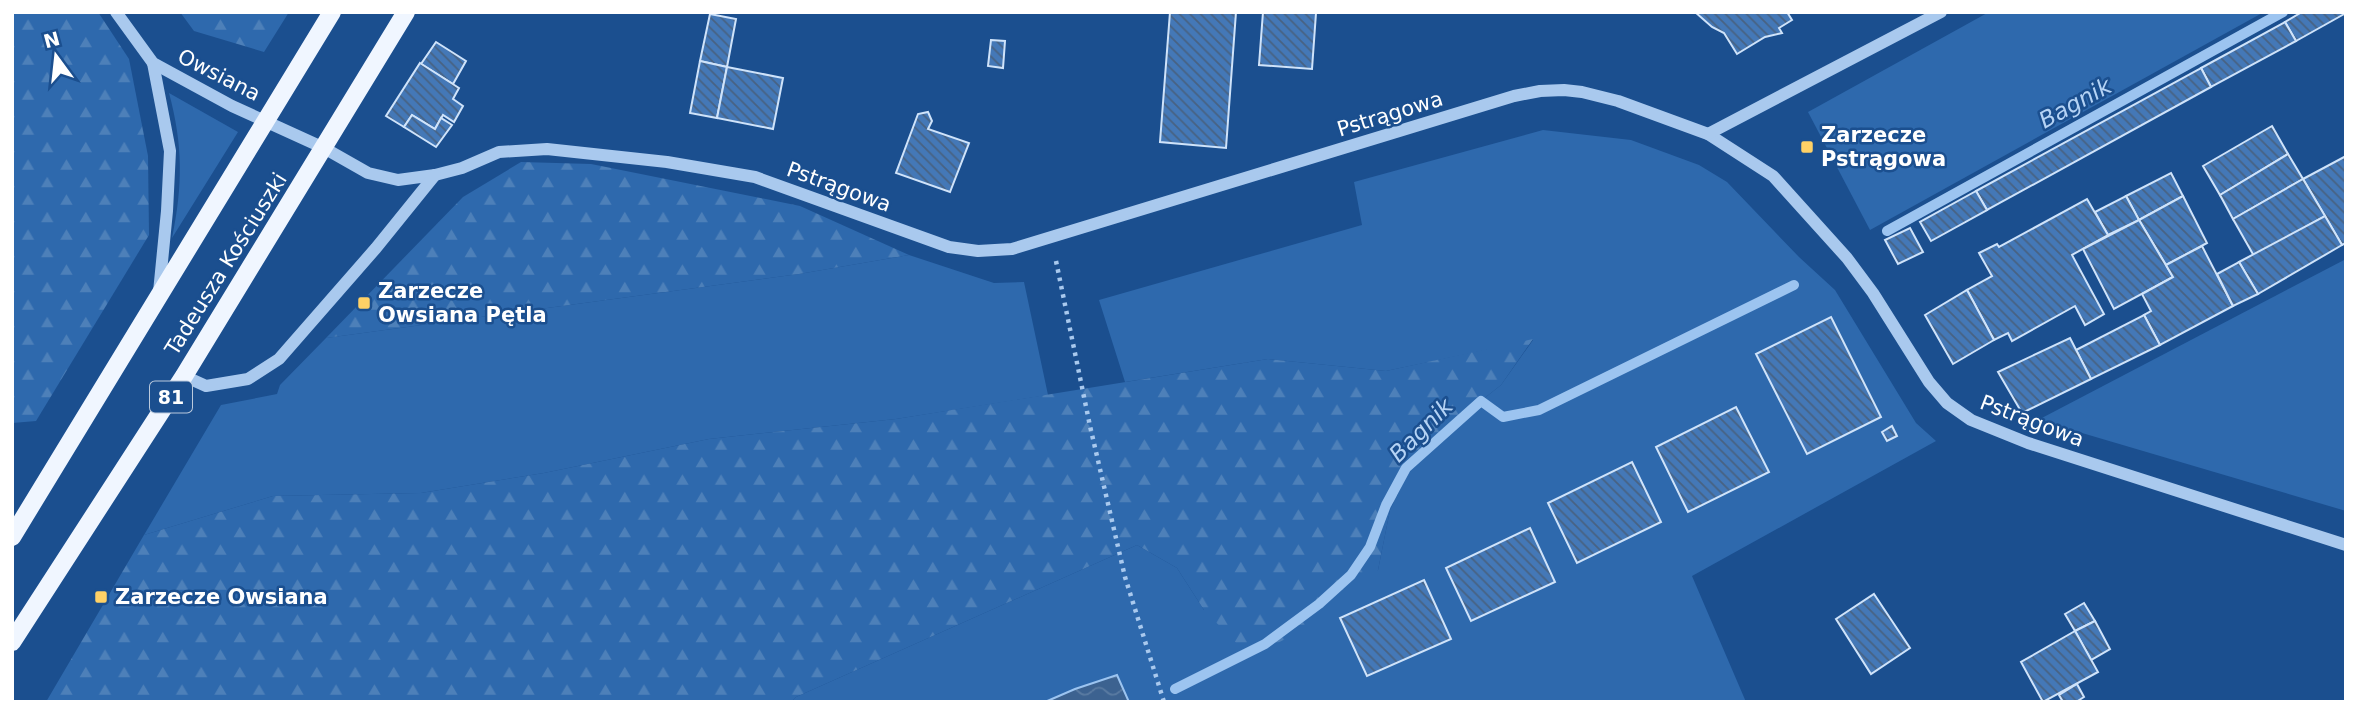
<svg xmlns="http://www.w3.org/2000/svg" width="2358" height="714" font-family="'DejaVu Sans',sans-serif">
<defs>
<pattern id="forest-firs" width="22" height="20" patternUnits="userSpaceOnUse" patternTransform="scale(1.75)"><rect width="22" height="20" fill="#2e69ad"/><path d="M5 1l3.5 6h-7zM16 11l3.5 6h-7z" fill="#4d80b9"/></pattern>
<pattern id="water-waves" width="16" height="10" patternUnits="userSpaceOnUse" patternTransform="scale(1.75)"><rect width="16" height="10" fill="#3c6290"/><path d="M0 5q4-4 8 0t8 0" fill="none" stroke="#597aa1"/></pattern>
<pattern id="building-back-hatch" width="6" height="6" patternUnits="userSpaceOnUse" patternTransform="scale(1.75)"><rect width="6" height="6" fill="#4478b7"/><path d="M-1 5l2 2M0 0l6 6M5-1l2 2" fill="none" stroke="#486282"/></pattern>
</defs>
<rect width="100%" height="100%" fill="#1b4f8f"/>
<g fill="#2e69ad">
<polygon points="1989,12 2264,12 1870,230 1808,112"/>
<path d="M169,93L238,132L172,238C183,185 183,145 169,93Z"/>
<polygon points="1543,130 1631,140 1699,165 1727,182 1799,257 1835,290 1916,423 1936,441 1692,576 1746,702 791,702 796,697 1137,545 1177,568 1204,610 1378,570 1390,510 1419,450 1501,385 1533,340 1386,371 1268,359 1125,382 1099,300 1362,225 1354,182"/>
<polygon points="909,255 994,283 1024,282 1048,395 896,419 709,439 544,473 421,493 273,496 144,535 221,405 277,394 280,385 326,338 799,274"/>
<polygon points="2346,259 2346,511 2038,420"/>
</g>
<g fill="url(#forest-firs)">
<polygon points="12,12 98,12 129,59 148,156 149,235 36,421 12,423"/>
<polygon points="180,12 289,12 264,52 194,31"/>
<polygon points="521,162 591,164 800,206 909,255 799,274 326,338 463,197"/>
<polygon points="1533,339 1501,385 1419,450 1390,510 1378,570 1315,624 1250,657 1204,610 1177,568 1137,545 796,697 791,702 46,702 144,535 273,496 421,493 544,473 709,439 896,419 1268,359 1386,371"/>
</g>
<polygon fill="url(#water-waves)" stroke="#9cc4f0" stroke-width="2" points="1117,675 1129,702 1045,702 1075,689"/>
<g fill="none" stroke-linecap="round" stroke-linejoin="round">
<g stroke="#9cc4f0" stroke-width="10">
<polyline points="1887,231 2283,12"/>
<polyline points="1175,689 1265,644 1319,604 1351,575 1370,547 1386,505 1406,468 1481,401 1503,417 1539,410 1794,285"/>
</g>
</g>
<g fill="url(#building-back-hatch)" stroke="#cfe3fa" stroke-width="2">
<polygon points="1170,12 1236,12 1226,148 1160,142"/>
<polygon points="1263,12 1316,13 1312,69 1259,65"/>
<polygon points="1695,12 1787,12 1792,20 1779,28 1782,33 1765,37 1737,54 1724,33 1712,27"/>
<polygon points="2302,12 2346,12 2346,13 2296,41 2285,22"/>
<polygon points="710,14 736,19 727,67 700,61"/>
<polygon points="2285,22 2296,41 2211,87 2201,68"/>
<polygon points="991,40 1005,41 1003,68 988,66"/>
<polygon points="436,42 466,61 453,84 421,64"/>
<polygon points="700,61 727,67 717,118 690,113"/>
<polygon points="420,63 459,88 453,99 463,106 454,122 443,115 435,129 412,115 404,127 386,116"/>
<polygon points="727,67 783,78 773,129 717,118"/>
<polygon points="2201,68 2211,87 1987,210 1976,191"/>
<polygon points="928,112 932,121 928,129 969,143 950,192 896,173 918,114"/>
<polygon points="412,115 435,129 441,118 452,125 436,147 404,127"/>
<polygon points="2272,126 2288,154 2220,195 2203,166"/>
<polygon points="2288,154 2303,179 2233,219 2220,195"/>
<polygon points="2346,156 2346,243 2342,245 2303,179"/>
<polygon points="2171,173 2183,196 2139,220 2126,196"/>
<polygon points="2303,179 2325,216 2254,256 2233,219"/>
<polygon points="1976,191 1987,210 1931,241 1920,222"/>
<polygon points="2126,196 2139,220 2108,235 2095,212"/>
<polygon points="2183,196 2207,243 2166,265 2139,220"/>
<polygon points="2087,199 2108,235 2072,255 2104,314 2085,325 2075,306 2012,341 2008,333 1994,340 1967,290 1992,276 1979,253 1997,244 1999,247"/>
<polygon points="2325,216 2342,245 2258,294 2239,262"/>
<polygon points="2139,220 2173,277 2114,309 2083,249"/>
<polygon points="1910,228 1923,252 1898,264 1885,240"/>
<polygon points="2202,246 2233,306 2160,345 2144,315 2151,311 2142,294 2173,277 2166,265"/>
<polygon points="2239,262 2258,294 2233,306 2217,274"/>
<polygon points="1967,290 1994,340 1953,364 1925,315"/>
<polygon points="2144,315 2160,345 2091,379 2076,350"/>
<polygon points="1831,317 1881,417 1807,454 1756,354"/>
<polygon points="2070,338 2091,379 2022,413 1998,372"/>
<polygon points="1736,407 1769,472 1688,512 1656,447"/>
<polygon points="1892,426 1897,436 1887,441 1882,432"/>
<polygon points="1632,462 1661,522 1577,563 1548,503"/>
<polygon points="1530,528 1555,582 1471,621 1446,568"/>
<polygon points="1424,580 1451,639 1367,676 1340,618"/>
<polygon points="1874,594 1910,648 1871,674 1836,619"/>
<polygon points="2084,603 2095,621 2075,631 2065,614"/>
<polygon points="2095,621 2110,649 2091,660 2075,631"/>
<polygon points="2075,631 2098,672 2043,702 2021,662"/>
<polygon points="2077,684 2084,697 2076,702 2063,702 2059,695"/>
</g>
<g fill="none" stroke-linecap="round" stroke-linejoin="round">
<polyline stroke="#a9c9ee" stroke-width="4.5" stroke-dasharray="3.5 5" stroke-linecap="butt" points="1056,261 1090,426 1125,577 1164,702"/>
<g stroke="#a9c9ee" stroke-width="12">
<polyline points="116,12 153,63 232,106 324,148 368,173 398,180 435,175 462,168 499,152 547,149 667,162 755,177 949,247 978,251 1012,249 1514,96 1540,91 1564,90 1582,92 1618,101 1708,134 1773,176 1847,258 1873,293 1929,382 1947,403 1971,420 2028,443 2346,545"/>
<polyline points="153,63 170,151 167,211 159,292"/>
<polyline points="1708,134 1941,12"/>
<polyline points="184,376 206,386 248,379 279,359 376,248 435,175"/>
</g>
<g stroke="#f0f6ff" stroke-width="18">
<polyline points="12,537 332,12"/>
<polyline points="12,642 184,376 406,12"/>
</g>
</g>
<g fill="#ffd166" stroke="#1b4f8f" stroke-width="2.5">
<rect x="1800" y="140" width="14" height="14" rx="3.5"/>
<rect x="357" y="296" width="14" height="14" rx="3.5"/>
<rect x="94" y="590" width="14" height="14" rx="3.5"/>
</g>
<g text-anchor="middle" stroke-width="5" stroke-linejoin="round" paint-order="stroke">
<rect fill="#1b4f8f" stroke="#bbcadd" stroke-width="2" x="150" y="381.5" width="42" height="31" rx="5"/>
<g font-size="19" font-weight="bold" fill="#fff">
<text x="171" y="404">81</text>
</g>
<g font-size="21" fill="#fff" stroke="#1b4f8f">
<text transform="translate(219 75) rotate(27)" y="7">Owsiana</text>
<text transform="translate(1390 114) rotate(-17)" y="7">Pstrągowa</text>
<text transform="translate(839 187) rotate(20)" y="7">Pstrągowa</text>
<text transform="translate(226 264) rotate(-58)" y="7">Tadeusza Kościuszki</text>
<text transform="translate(2032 421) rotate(21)" y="7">Pstrągowa</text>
</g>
<g font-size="21" font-weight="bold" fill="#fff" stroke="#1b4f8f" text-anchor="start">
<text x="1821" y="142">Zarzecze<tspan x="1821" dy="24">Pstrągowa</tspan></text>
<text x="378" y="298">Zarzecze<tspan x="378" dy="24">Owsiana Pętla</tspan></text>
<text x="115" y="604">Zarzecze Owsiana</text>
</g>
<g font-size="23" font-style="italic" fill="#b5d3f5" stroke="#1b4f8f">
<text transform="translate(2075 103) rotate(-29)" y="8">Bagnik</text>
<text transform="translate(1421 430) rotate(-45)" y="8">Bagnik</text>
</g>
</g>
<rect width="2358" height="714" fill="none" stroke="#ffffff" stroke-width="28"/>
<g transform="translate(56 56) rotate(345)" stroke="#1b4f8f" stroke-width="5" paint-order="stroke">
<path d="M0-5L12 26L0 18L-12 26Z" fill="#ffffff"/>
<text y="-10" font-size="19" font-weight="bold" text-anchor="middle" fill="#ffffff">N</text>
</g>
</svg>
